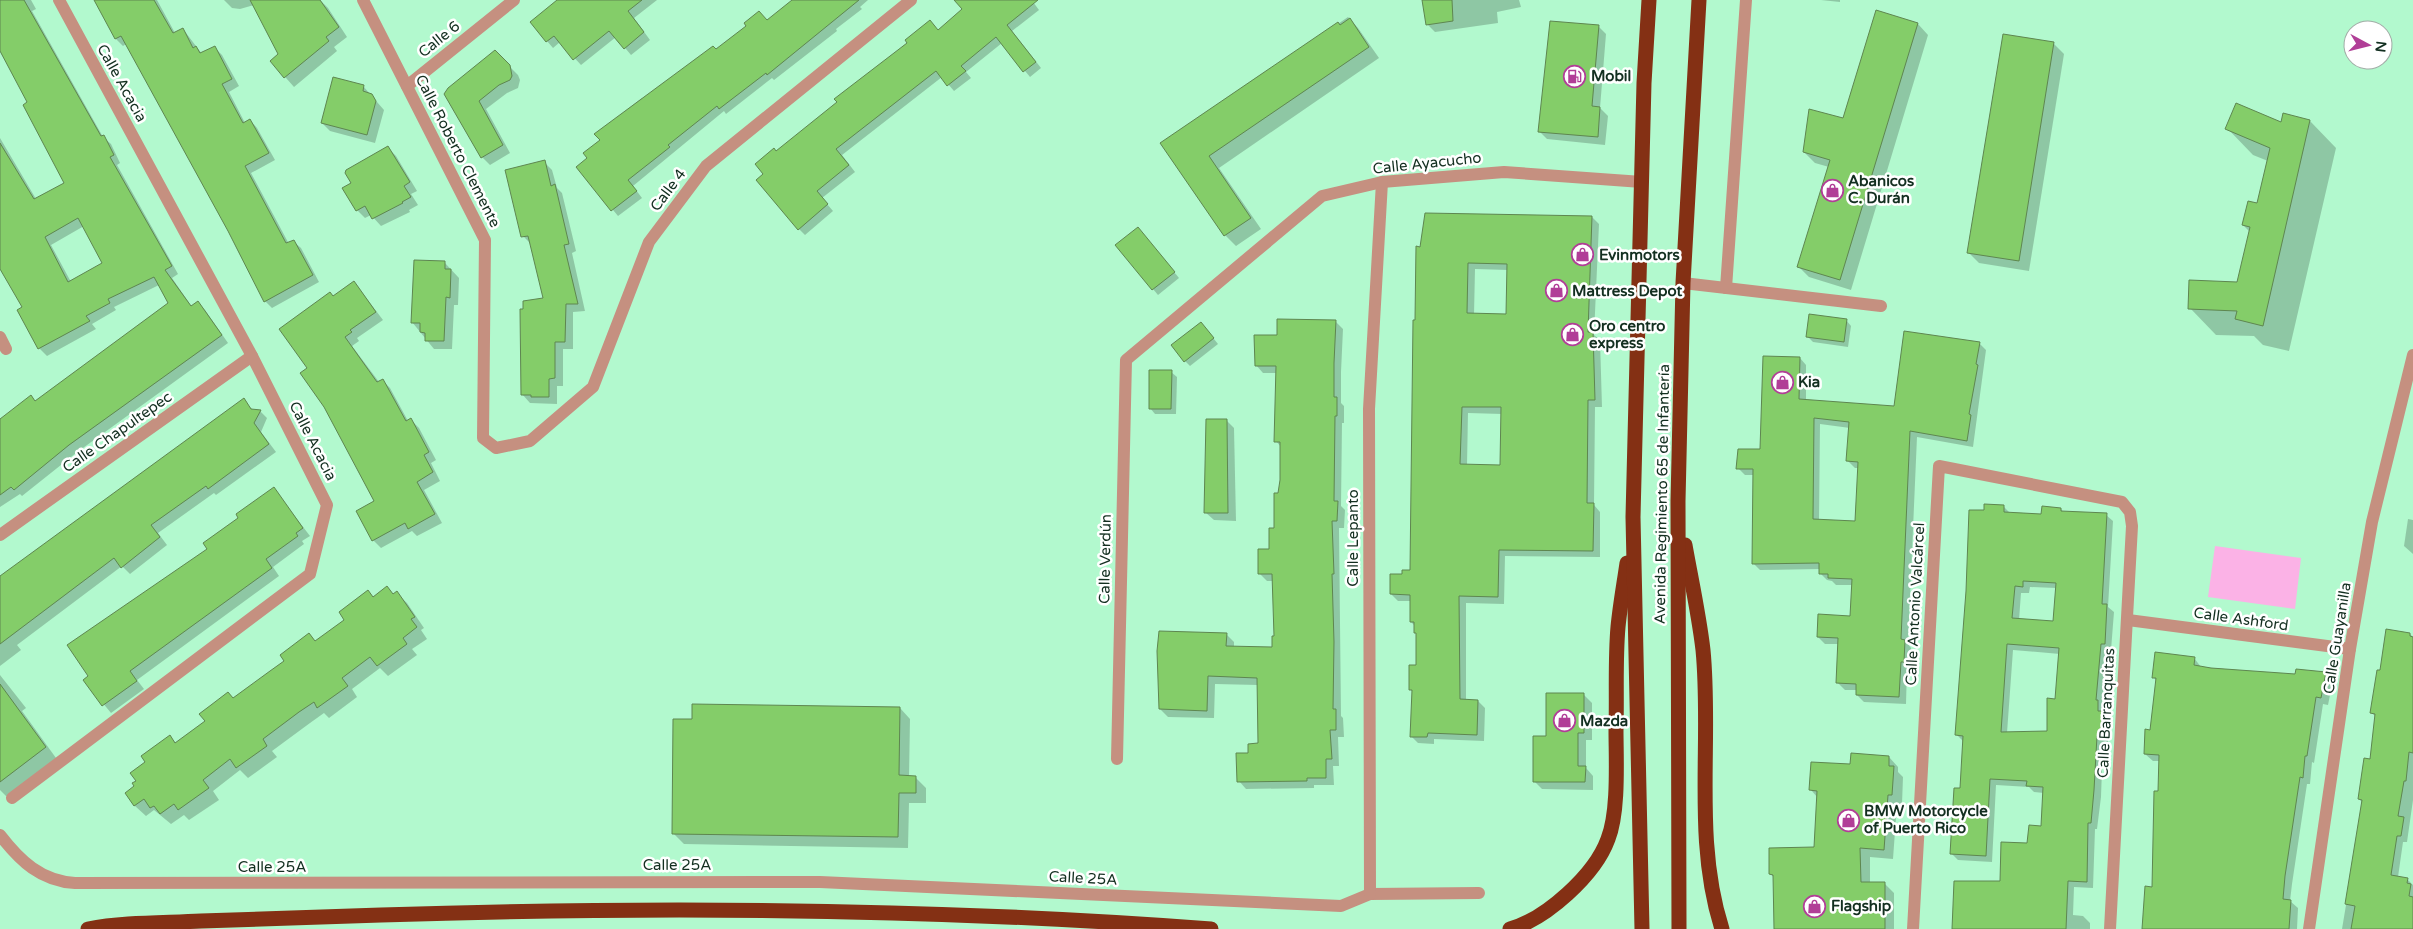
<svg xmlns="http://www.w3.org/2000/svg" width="2413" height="929" font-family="'Varela Round',sans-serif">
<rect width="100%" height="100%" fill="#b2f9ce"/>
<polygon fill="#fbb2e6" points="2215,546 2301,558 2295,609 2208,597"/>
<g fill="#0003" fill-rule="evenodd">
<path d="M0,0H31L36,9L32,11L103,137L111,144L120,163L117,165L178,274L172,278L192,307L197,303L205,310L228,343L76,453L22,496L20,494L0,507V427L31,397L36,402L169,304L159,285L114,307L116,310L92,324L96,329L47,356L39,348L19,311L23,308L0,264V138L36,199L65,184L29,103L0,51ZM84,226L104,264L71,282L51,245Z"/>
<polygon points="95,0 157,0 175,33 183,29 202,54 214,47 222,55 239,86 229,92 245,123 250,120 257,128 275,160 251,173 289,244 293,241 301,248 319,282 272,308 265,301 229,230 126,44 123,46 116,39"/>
<polygon points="224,0 320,0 328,8 347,37 334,47 337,51 294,87 271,61 279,54 254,5 240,9 232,8"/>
<polygon points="559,0 657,0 634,18 650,40 631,55 616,37 581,65 560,42 553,48 547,41"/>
<polygon points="796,0 868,0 860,7 862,9 836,29 837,31 774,80 772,78 726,114 724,111 633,186 642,198 618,216 578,167 589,159 601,140 596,134 642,98 644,101 716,51 768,21"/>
<polygon points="963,0 1036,0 1033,2 1039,10 1012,31 1041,68 1030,77 1002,43 966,72 971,78 954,91 942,77 842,155 855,172 822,198 833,211 805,235 799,229 776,152 938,31 963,9"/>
<polygon points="1423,0 1519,0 1521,7 1497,12 1498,23 1435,32 1427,24"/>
<polygon points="1821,0 1840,0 1840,2"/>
<polygon points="1348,17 1358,28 1379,58 1219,168 1261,229 1236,246 1225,235 1162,144"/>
<polygon points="1918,24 1928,35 1851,290 1809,277 1799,267 1829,167 1815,163 1804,152 1843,120"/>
<polygon points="1598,26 1606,34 1600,108 1608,116 1605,145 1547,139 1539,131"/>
<polygon points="2053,43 2064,54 2029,271 1979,263 1968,252"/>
<polygon points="495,52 518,75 520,80 518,88 507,93 486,109 510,153 490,165 482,157 446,94"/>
<polygon points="363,86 384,110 375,143 330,131 322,123"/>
<polygon points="2310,121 2336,148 2289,351 2263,345 2254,336 2216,335 2190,308 2238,283 2250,232 2243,225 2258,205 2268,161 2253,155 2227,128"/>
<polygon points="388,148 396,156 417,191 411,194 418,205 409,210 410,212 381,226 371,215 365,218 357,210 352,183"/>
<polygon points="544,162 552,170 557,188 562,193 576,251 572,253 585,311 573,312 573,349 563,349 563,386 557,386 557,404 530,403 522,394 544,299 531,244 523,236"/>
<path d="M1592,217L1599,224L1594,335L1600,340L1602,407H1595L1594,505L1600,512V557L1505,556L1504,604L1466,603V701H1478L1485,708L1484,741L1434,739V744L1418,743L1411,736L1413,692L1410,689L1417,667V635L1415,626L1411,622V601H1398L1391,594L1403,575L1411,572L1417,248ZM1475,269L1508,270L1507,315H1474ZM1468,413L1502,414V466L1467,465Z"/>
<polygon points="1143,234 1179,278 1158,295 1117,246"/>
<polygon points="444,262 459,278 458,305 454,305 452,349 434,349 412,322"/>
<polygon points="354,282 383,320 357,338 359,341 352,346 379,382 382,380 390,388 408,421 411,420 419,428 436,460 431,463 440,481 424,490 442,523 417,536 412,531 381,548 373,540 375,502 309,368 330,293 334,297"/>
<polygon points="1846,320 1851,326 1848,347 1813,342 1808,337"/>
<polygon points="1336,322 1343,329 1341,372 1341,403 1344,406 1344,423 1342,423 1341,506 1345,510 1344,528 1339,528 1341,716 1343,718 1344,737 1338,737 1339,766 1333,766 1334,785 1314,785 1314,788 1246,789 1239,781 1249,754 1260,745 1258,685 1215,684 1214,718 1168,717 1160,709 1160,673 1158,671 1160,632 1226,634 1234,642 1234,647 1273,648 1275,637 1273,581 1267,581 1259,573 1270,550 1275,529 1280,495 1281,447 1276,441 1277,373 1263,373 1256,365 1278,336"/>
<polygon points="1201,323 1218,344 1190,366 1185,361"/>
<path d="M1979,343L1986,350L1973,447L1917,437L1908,644L1911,648L1910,668H1907L1906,704L1864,702L1857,695V690H1845L1838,683L1839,644H1825L1818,637L1852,617L1853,585H1836L1832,581L1827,580L1820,573V569L1760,570L1753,563L1755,475H1745L1738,468L1761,450L1800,358L1806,365V401L1895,407ZM1820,424L1850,428L1848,461L1855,468H1859L1856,522L1819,521Z"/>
<polygon points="1171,372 1177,377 1176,414 1155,414 1150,408"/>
<polygon points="243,400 253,410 260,411 267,418 261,432 276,452 216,495 214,493 158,533 167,545 130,574 122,566 17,645 21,650 0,666 0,577"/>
<polygon points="1226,420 1234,428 1236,521 1214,520 1205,512"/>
<polygon points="274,489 310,536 302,541 304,544 273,567 279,576 137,680 144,689 111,713 84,680 208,549"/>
<path d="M2003,506L2010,513L2042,515L2061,509L2064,513L2106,515L2113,521L2108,607L2114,612L2111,650H2107L2102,706L2104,715L2109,719L2108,743L2103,742L2101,797L2097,829H2095L2093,888L2074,887L2073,915L2083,916L2090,923V929H1953L2001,882L2042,827L2044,793L2034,792L2029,787L1996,785L1992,862L1958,860L1951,853L1962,789L1963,741L1957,735L1985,512ZM2030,587L2056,588L2054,623L2019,620L2021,593H2029ZM2013,650L2060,654L2056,700L2048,732L2007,733Z"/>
<polygon points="2408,519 2413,520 2413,554 2404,546"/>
<polygon points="387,588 394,595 396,593 407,603 424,628 421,630 427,639 412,649 417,655 388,676 380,668 352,689 357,697 329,718 324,713 310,723 272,751 277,757 248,778 240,770 213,791 219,800 189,820 184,815 171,824 154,810 146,816 135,806 127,793 136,786 147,763 170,737 176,743 286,661 309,635 316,642 346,621 368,592 374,598"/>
<polygon points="2410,634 2413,637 2413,800 2407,842 2403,842 2398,877 2407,879 2413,885 2413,929 2342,929 2363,803 2359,799 2371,760 2376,717 2372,713 2381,672"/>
<polygon points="2194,658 2201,667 2296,675 2326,673 2333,680 2328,705 2323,704 2314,763 2312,762 2310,784 2307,784 2292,884 2290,901 2298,908 2297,929 2143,929 2153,888 2159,793 2160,761 2153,761 2145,754 2151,731 2157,681 2153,677"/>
<polygon points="0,675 26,708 22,711 56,758 8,798 0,790"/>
<polygon points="1584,695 1592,703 1592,740 1586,740 1586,768 1593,776 1593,790 1542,789 1534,781 1547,737"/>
<polygon points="900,708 910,719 909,777 915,777 926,788 926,803 909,803 908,848 684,844 673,833"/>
<polygon points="1889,757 1898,767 1898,772 1903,777 1902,804 1897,804 1893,859 1870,857 1870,883 1884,883 1894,893 1894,929 1775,929 1774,878 1771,874 1815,848 1818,798 1811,790 1852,765"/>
</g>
<g fill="#84cd69" stroke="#5e8650" fill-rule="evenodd">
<path d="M0,0H24L101,136L104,135L114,155L110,157L172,266L165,270L191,306L198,301L222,335L69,445L14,490L11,487L0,495V419L31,395L35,401L168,303L154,277L108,299L110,303L86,316L90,321L38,349L17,310L22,307L0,269V143L34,199L64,183L23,105L27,102L0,51ZM78,218L102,263L68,282L45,237Z"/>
<polygon points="94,0 154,0 173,33 183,28 193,48 196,46 200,53 215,46 232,79 222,84 243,123 250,119 269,153 245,166 286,243 294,240 313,275 264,302 228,231 121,36 115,39"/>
<polygon points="250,0 320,0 339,27 326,37 329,41 284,78 270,61 278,54"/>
<polygon points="557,0 642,0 628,11 644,32 624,49 609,31 573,60 554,36 546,42 530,22"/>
<polygon points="792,0 859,0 767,75 766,73 719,109 717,106 668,145 670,147 628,180 637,191 611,211 576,167 587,158 583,153 600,140 594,134 713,46 716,49 746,26 744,23 759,11 767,20"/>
<polygon points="954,0 1038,0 1007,25 1036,62 1023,72 996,37 961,66 966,71 947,86 936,71 836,149 849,165 817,191 828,204 798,230 756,180 763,174 755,164 774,148 776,151 837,102 834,99 907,43 905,40 930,20 938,30 962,9"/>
<polygon points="1422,0 1452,0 1453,21 1426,25"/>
<polygon points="1876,10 1918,23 1840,280 1797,267 1830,160 1803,152 1809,109 1843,118"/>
<polygon points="1350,18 1369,47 1209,156 1251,218 1224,236 1160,143 1338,22 1340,25"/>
<polygon points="1550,21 1599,25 1592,106 1600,107 1598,137 1538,132"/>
<polygon points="2003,34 2054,42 2019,261 1967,253"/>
<polygon points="495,50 510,65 512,76 510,80 499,85 479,101 503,145 481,158 444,94 448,88"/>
<polygon points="333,77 364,85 363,91 372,94 376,101 367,135 321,123"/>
<polygon points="2236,103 2281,122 2283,113 2310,120 2263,326 2235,319 2237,311 2188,309 2189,280 2237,282 2250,227 2242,225 2248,201 2257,203 2270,148 2225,129"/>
<polygon points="388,146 410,182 404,186 411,197 402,202 403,203 372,219 365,206 356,211 342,188 351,183 345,173 346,170"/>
<polygon points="545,160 551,186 555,184 569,244 564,245 578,304 566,304 565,342 555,342 555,378 549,379 549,397 531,397 531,395 521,395 520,309 523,309 523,301 543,298 528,236 521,237 505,170"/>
<path d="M1425,213L1592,216L1588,332H1593L1595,400H1588L1587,503H1594L1593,551L1499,550L1498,597L1459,596L1460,699L1478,700L1477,735L1428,733L1427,737H1410L1412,690H1409V665H1416V633H1414V622H1410V595L1390,594V574H1402V570H1410L1413,320H1415L1416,246L1420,247ZM1468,263L1507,264L1506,314L1467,313ZM1462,407H1501L1500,465L1460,464Z"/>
<polygon points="1138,227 1175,272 1152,290 1115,245"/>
<polygon points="414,260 445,261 445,269 451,269 450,298 446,297 444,341 425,341 425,333 420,332 420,323 411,323"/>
<polygon points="354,281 376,312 350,330 352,332 345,337 377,382 383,379 406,421 411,418 429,452 424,455 433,472 417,482 435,514 408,529 405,523 372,541 356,511 374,501 324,407 300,373 307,368 279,329 330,292 333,296"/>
<polygon points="1809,314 1847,319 1844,342 1806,337"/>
<polygon points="1277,319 1336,320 1334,363 1334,397 1337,397 1337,416 1335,416 1334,501 1338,501 1337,521 1332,521 1334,574 1332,574 1334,642 1333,709 1336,709 1336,730 1330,730 1332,759 1326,759 1326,778 1307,778 1307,781 1237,782 1236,753 1248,753 1248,744 1258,743 1257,678 1208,676 1207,711 1159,709 1157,651 1159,631 1227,633 1226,646 1272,647 1272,636 1274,636 1272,574 1258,574 1258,549 1269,549 1269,528 1274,528 1274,493 1278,493 1280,480 1280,442 1274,442 1276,366 1255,366 1254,335 1277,335"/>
<polygon points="1201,322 1214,338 1184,362 1171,345"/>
<path d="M1904,331L1980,342L1976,364L1978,365L1969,414L1971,415L1967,441L1910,431L1901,639L1905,640L1904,662H1901L1899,697L1856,695V684L1836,683L1838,638L1817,637L1818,614L1850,616L1852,579L1828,578V574H1819V563L1752,564L1753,469H1736L1738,449H1760L1763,356L1800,357L1799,399L1894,406ZM1814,418L1849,422L1846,461L1858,462L1855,521L1813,519Z"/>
<polygon points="1149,370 1172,370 1171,409 1149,409"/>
<polygon points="244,398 251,409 261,410 254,423 269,444 208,489 206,486 151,525 160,537 121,568 114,558 0,644 0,576"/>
<polygon points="1206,419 1227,419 1228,513 1204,513"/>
<polygon points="274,487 303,528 296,533 298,536 266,559 272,568 130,671 137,681 102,706 83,680 88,676 67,645 207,549 203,543 238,518 236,514"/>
<path d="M1984,504L2004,505V512L2041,514L2042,506L2061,508V511L2107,513L2102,604H2107L2105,644H2101L2096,700H2098V711H2102L2101,736H2097L2094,790L2091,823H2088L2087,882L2068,881L2066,929H1952L1954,881H2000L2001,842L2027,843L2029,825L2041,826L2043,787L2026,786L2027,781L1990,779L1986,856L1950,854L1954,788H1960L1963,736L1955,735L1966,591L1969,510H1984ZM2023,581L2056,583L2053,621L2012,618L2015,586L2023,587ZM2007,644L2059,648L2055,699L2047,698V731L2001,732Z"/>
<polygon points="387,586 393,594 397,591 415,617 411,619 417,627 403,638 407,644 377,666 370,657 342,678 348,686 317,708 314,702 299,712 263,739 267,746 236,768 230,759 203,780 209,788 178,810 174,804 160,814 154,806 150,808 144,799 134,806 125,793 134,786 132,783 136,781 130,773 145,762 141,756 170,735 175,743 205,721 199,714 211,705 228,692 233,698 270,671 284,661 280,655 309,633 315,641 344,620 339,612 368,590 373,597"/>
<polygon points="2386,629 2410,633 2410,636 2413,637 2413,753 2409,752 2406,781 2404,781 2398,816 2404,817 2401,836 2397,836 2391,875 2408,878 2407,883 2411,884 2409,896 2413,897 2413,929 2351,929 2355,906 2345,904 2362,800 2358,799 2364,758 2370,759 2375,714 2370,713 2377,670 2380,670"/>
<polygon points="2155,652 2195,657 2194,665 2211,668 2295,674 2296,669 2326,672 2321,698 2316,697 2307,756 2305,756 2303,778 2300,777 2285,876 2283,899 2291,900 2289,929 2142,929 2145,886 2152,887 2154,791 2158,791 2159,755 2144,754 2145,729 2150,730 2156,678 2152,678"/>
<polygon points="0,684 46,747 0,782"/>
<polygon points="1546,693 1584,693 1584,733 1578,733 1578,766 1586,766 1585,782 1533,782 1533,736 1546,736"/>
<polygon points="692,704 900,707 899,775 916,776 916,793 899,793 898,837 672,834 673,719 692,719"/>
<polygon points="1851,753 1889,756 1889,766 1894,766 1892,795 1888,795 1884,850 1860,848 1861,882 1885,882 1885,929 1774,929 1773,875 1769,874 1769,848 1814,847 1817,791 1809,790 1811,762 1850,764"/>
</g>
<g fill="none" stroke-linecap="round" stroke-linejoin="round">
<g stroke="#c59080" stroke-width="12">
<polyline points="363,0 485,240 483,438 496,448 530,441 593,387 649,242 706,166 911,0"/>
<polyline points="407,86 514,0"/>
<polyline points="1683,283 1881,306"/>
<polyline points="1726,288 1746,0"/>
<polyline points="0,337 6,349"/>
<polyline points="0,535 252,356"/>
<polyline points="2128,620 2350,649"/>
<polyline points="1117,759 1126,360 1322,196 1382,182 1504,172 1642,182"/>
<polyline points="12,798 310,574 327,505 252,356 59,0"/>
<path d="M0,835C20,861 41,881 75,883L820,882L1341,906L1370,894L1479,893"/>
<polyline points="1370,894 1369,409 1382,182"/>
<polyline points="1913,929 1939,466 2122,502 2130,512 2132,526 2110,929"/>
<polyline points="2309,929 2350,649 2372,522 2413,355"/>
</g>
<g stroke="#843014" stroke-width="15">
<path d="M1685,545C1691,579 1699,615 1703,650C1712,742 1693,839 1722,929"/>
<path d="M88,929C124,922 164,923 201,921C261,919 321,917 381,915C658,906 935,908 1211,929"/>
<path d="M1510,929C1546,919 1595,875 1608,839C1619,811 1616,760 1616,730C1617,696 1615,661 1618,627C1620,606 1624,584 1627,563"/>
<polyline points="1642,929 1633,517 1644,83 1649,0"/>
<polyline points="1679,929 1678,501 1683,283 1699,0"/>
</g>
</g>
<defs>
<symbol id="fuel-ring" viewBox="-11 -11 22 22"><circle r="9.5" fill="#fff" stroke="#b13e97" stroke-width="1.5"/><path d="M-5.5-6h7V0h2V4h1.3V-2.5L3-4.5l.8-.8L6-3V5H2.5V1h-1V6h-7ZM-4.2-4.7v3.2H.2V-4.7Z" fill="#b13e97"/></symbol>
<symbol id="shop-ring" viewBox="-11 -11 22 22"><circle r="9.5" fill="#fff" stroke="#b13e97" stroke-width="1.5"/><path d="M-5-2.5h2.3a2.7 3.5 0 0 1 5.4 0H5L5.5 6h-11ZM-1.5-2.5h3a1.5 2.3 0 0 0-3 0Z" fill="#b13e97"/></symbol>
</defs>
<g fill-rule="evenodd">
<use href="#fuel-ring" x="1562" y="64" width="25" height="25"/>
<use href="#shop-ring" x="1820" y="178" width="25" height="25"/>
<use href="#shop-ring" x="1570" y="242" width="25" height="25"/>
<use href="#shop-ring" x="1544" y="278" width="25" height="25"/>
<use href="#shop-ring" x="1560" y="322" width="25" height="25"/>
<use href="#shop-ring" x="1770" y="370" width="25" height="25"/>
<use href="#shop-ring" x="1552" y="708" width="25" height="25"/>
<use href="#shop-ring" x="1836" y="808" width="25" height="25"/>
<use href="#shop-ring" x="1802" y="894" width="25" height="25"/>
</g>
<g text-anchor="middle" stroke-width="5" stroke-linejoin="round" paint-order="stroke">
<g font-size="15" fill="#132f20" stroke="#fff">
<text transform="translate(439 39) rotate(-39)" y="5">Calle 6</text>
<text transform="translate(122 83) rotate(61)" y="5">Calle Acacia</text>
<text transform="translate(458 151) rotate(63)" y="5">Calle Roberto Clemente</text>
<text transform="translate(1427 163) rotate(-6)" y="5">Calle Ayacucho</text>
<text transform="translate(668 190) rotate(-53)" y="5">Calle 4</text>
<text transform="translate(117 432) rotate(-35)" y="5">Calle Chapultepec</text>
<text transform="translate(313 441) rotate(63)" y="5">Calle Acacia</text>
<text transform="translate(1662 494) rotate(-89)" y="5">Avenida Regimiento 65 de Infantería</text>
<text transform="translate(1353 538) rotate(-90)" y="5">Calle Lepanto</text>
<text transform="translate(1105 559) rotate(-89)" y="5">Calle Verdún</text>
<text transform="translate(1915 604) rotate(-87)" y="5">Calle Antonio Valcárcel</text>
<text transform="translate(2241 619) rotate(8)" y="5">Calle Ashford</text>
<text transform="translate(2337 638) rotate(-81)" y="5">Calle Guayanilla</text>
<text transform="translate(2106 713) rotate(-87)" y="5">Calle Barranquitas</text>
<text x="677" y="870">Calle 25A</text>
<text x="272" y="872">Calle 25A</text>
<text transform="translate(1083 878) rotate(3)" y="5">Calle 25A</text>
</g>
<g font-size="15" font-weight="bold" fill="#132f20" stroke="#fff" text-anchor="start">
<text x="1591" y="81">Mobil</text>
<text x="1848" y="186">Abanicos<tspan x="1848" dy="17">C. Durán</tspan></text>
<text x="1599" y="260">Evinmotors</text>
<text x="1572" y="296">Mattress Depot</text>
<text x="1589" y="331">Oro centro<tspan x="1589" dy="17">express</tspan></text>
<text x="1798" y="387">Kia</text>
<text x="1580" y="726">Mazda</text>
<text x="1864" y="816">BMW Motorcycle<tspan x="1864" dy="17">of Puerto Rico</tspan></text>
<text x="1831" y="911">Flagship</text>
</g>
</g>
<g transform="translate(2368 45) rotate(97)"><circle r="24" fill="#ffffff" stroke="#a1aca6"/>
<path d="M0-4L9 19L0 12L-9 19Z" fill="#b13e97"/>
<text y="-8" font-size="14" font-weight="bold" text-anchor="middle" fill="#132f20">N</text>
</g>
</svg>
